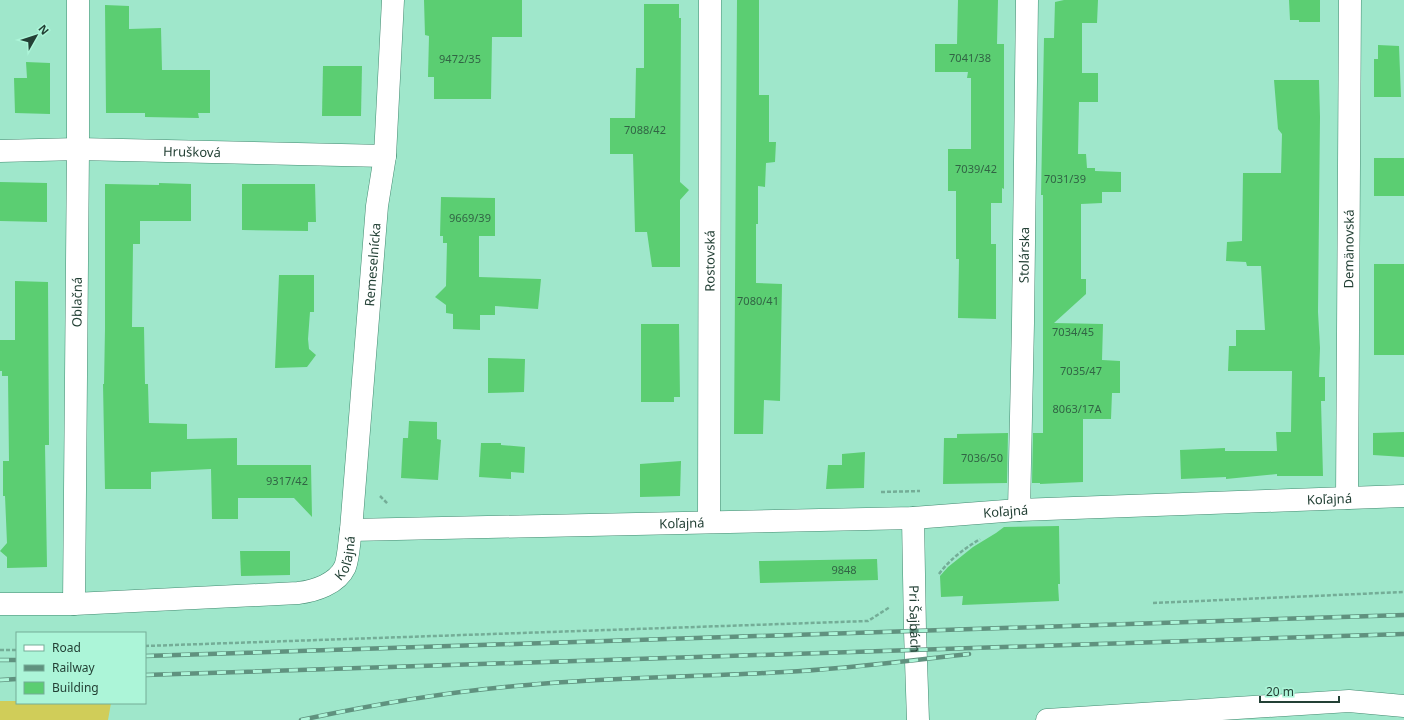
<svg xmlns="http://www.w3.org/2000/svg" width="1404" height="720" font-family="'Noto Sans',sans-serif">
<rect width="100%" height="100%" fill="#9fe7cb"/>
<polygon fill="#d0cd59" points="0,701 17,701 17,703 111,703 108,720 0,720"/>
<g fill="#5bce72">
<polygon points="424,0 522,0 522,37 492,37 491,99 434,99 434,77 428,77 429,36 425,35"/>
<polygon points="737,0 759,0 759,95 769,95 769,142 776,142 775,162 766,163 765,187 758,186 758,224 756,224 756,283 782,284 780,401 764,400 763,434 734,434"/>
<polygon points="958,0 998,0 997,44 1004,44 1004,189 1002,188 1002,203 991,203 991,244 996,244 996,319 958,318 959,259 956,259 956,191 948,191 948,149 971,149 971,78 967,78 968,72 935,72 935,44 957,44"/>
<polygon points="1064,0 1098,0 1097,23 1082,23 1082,73 1098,73 1098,102 1079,102 1078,154 1086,154 1087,168 1095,168 1095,171 1121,172 1121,192 1102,192 1102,203 1081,204 1081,279 1086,279 1086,294 1054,323 1103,324 1102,360 1120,361 1120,393 1112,393 1111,419 1083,419 1083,482 1040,484 1040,483 1032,483 1033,433 1043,433 1043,195 1041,195 1044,38 1054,38 1055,2"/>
<polygon points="1289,0 1320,0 1320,22 1299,22 1299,20 1290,20"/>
<polygon points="644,4 679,4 679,18 681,18 680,182 689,190 680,200 680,267 652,267 647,232 635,232 633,154 610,154 610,118 635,118 636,68 644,68"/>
<polygon points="105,5 129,6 129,29 161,28 162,70 210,70 210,113 198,113 199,118 145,117 145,113 106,113"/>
<polygon points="1378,45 1399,46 1401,97 1374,97 1374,59 1378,59"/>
<polygon points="26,62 50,63 50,114 15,113 14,78 27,78"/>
<polygon points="323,66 362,66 361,116 322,116"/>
<polygon points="1274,80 1319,80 1320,117 1318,312 1320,348 1319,377 1325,377 1325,401 1321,401 1323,476 1277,476 1277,474 1226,479 1226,477 1181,479 1180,450 1225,448 1225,451 1277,451 1276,432 1291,432 1292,371 1228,371 1229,346 1236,346 1236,330 1265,330 1261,266 1247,266 1246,262 1226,261 1227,242 1242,241 1243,173 1281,173 1282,134 1278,129"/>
<rect x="1374" y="158" width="30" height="38"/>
<polygon points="0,182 47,183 47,222 0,221"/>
<polygon points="159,183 191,184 191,221 140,221 140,244 133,244 132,327 144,327 145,384 148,384 149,423 187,424 187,439 237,438 237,465 311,465 312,517 294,498 238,498 238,519 212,519 211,469 151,472 151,489 105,489 103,384 104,384 105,329 105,184 159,185"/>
<polygon points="242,184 315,184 316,222 308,222 308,231 242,230"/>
<polygon points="441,197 495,198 495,236 479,236 479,277 541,279 538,309 495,306 495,315 480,315 480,330 453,329 453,314 446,313 446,305 435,297 446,286 447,243 443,243 443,236 440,236"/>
<rect x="1374" y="264" width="30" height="91"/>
<polygon points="279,275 314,275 314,312 310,312 308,339 309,349 316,355 307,367 275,368"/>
<polygon points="15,281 48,282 49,445 45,445 47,567 7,568 7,557 0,551 7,543 5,496 3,496 3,461 9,461 8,376 2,376 2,371 0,371 0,340 15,340"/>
<polygon points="641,324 679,324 680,397 674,397 674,402 641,402"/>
<polygon points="488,358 525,359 524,392 488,393"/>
<polygon points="409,421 437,422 437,439 441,440 438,480 401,478 403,438 408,438"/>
<polygon points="1404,432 1404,457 1373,455 1373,433"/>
<polygon points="1008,433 1007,483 943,484 944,438 957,438 957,434"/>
<polygon points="481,443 501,443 501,445 525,447 524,473 511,472 511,479 479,477"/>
<polygon points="865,452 864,488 826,489 828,465 842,465 842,454"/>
<polygon points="681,461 680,496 640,497 640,464"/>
<polygon points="1059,526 1060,584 1058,584 1059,601 962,605 963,596 941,597 940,576 948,567 973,547 996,533 1004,527"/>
<polygon points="240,551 290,551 290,575 241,576"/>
<polygon points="877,559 878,580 760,583 759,561"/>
</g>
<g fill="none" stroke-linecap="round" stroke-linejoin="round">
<defs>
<g id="minor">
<path id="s1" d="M0,151L78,149L385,156"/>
<path id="s2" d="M1347,498L1350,0"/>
<path id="s3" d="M1019,510L1023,323L1027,0"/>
<path id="s4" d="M913,518L915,631L918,720"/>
<path id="s5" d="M709,522L710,0"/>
<path id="s6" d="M351,530L913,518L1019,510L1404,496"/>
<path id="s7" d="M0,604H74L298,593C315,591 337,584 345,567C349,556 349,541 351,530L377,206L385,156L393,0"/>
<path id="s8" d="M74,604L78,149V0"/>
<polyline points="1047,720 1349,701 1404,706"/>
</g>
</defs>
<use href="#minor" stroke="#428a70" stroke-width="23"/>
<g stroke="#74ad97" stroke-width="2.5" stroke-dasharray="4 2" stroke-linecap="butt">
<polyline points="881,492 920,491"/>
<polyline points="380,496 388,504"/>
<path d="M939,574C950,559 964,549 980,539"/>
<polyline points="1153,603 1404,592"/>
<polyline points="145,646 868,621 890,607"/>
<polyline points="0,650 17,650"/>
</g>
<use href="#minor" stroke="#fff" stroke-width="22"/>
<defs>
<g id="rail">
<polyline points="145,656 1404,615"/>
<polyline points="0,660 17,660"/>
<polyline points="145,675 1404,634"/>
<polyline points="0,680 17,679"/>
<path d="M301,720C376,704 452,691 528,685C613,677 699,677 784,672C846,669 907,661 969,654"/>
</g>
</defs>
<use href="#rail" stroke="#60927f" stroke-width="4.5"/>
<use href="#rail" stroke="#acf5d8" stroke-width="3" stroke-dasharray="9" stroke-linecap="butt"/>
</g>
<g text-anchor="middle" stroke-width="3.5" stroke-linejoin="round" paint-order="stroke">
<g font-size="11" fill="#316444">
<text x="970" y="62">7041/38</text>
<text x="460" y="63">9472/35</text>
<text x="645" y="134">7088/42</text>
<text x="976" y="173">7039/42</text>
<text x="1065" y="183">7031/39</text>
<text x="470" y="222">9669/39</text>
<text x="758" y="305">7080/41</text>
<text x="1073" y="336">7034/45</text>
<text x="1081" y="375">7035/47</text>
<text x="1077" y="413">8063/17A</text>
<text x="982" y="462">7036/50</text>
<text x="287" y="485">9317/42</text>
<text x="844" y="574">9848</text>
</g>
<g font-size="13" fill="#234035" stroke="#acf5d8">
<text dy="5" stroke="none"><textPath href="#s1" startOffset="192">Hrušková</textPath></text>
<text dy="5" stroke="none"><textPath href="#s2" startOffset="249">Demänovská</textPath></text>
<text dy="5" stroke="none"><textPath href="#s3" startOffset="255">Stolárska</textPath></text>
<text dy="5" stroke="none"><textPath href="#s5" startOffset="261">Rostovská</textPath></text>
<text dy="5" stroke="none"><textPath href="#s7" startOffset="658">Remeselnícka</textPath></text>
<text dy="5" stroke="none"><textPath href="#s8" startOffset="302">Oblačná</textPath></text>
<text dy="5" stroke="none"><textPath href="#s6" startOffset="979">Koľajná</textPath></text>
<text dy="5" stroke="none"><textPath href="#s6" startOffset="655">Koľajná</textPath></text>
<text dy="5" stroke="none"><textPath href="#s6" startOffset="331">Koľajná</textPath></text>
<text dy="5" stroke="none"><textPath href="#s7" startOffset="363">Koľajná</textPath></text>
<text dy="5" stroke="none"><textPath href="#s4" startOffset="101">Pri Šajbách</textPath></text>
</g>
</g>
<rect x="16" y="632" width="130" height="72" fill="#acf5d8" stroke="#75ad97"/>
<rect x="24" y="645" width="20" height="6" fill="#ffffff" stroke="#75ad97"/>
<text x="52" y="652" font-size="12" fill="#234035">Road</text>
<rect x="24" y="665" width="20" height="6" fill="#60927f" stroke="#75ad97"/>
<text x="52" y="672" font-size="12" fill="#234035">Railway</text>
<rect x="24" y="682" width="20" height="12" fill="#5bce72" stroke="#75ad97"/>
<text x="52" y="692" font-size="12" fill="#234035">Building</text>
<g transform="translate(36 36) rotate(51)" stroke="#acf5d8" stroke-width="3" paint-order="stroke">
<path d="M0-3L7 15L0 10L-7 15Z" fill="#234035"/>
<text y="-6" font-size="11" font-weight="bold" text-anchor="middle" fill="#234035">N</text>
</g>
<path d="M1260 696v6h79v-6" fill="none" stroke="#234035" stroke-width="2"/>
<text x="1266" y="696" font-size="12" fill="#234035" stroke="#acf5d8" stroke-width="3" paint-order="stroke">20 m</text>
</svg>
